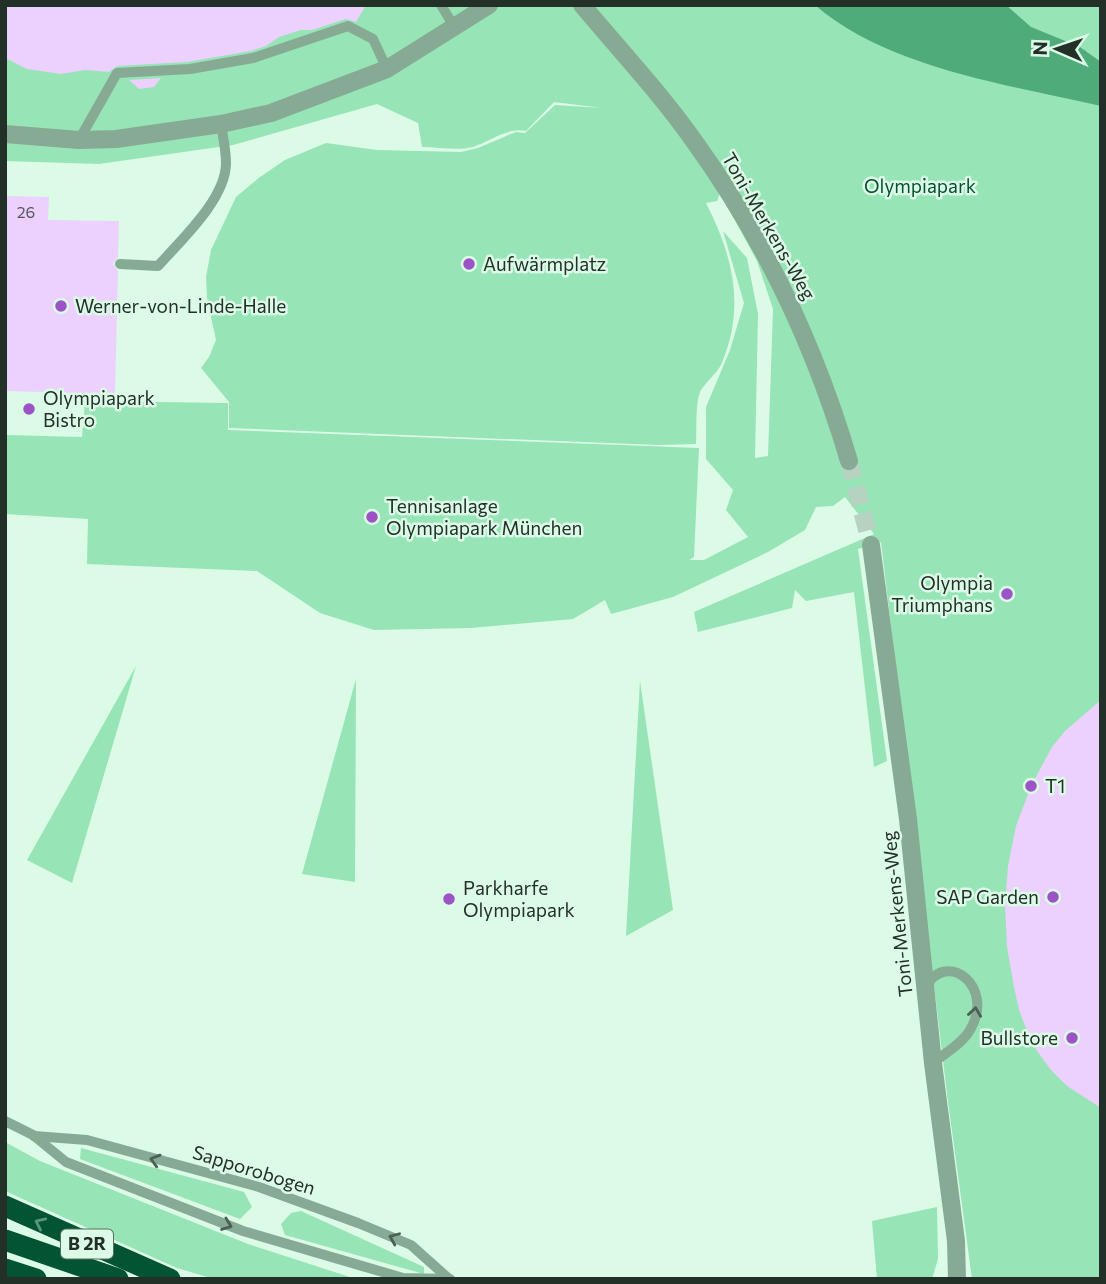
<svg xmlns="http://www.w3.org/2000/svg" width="1106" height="1284" font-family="Commissioner,sans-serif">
<rect width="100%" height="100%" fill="#dbfbe7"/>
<g fill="#97e4b6">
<path d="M5,5H1101V1279H972L947,1094L881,542L858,549L887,761L874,767L854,592L806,601L795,590L792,608L698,632L694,612L874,534L845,497L833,506L816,507L805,530L768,552L673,597L611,614L605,600L573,619L471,628L374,630L320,613L257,571L87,564L88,519L5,514V435L82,437L85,401L228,403V430L699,448L694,557L689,560H704L748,537L726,510L733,490L706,459V407L730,350L744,303L723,231L747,258L758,314L755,458L768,456L773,309L757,261L720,193L717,201L706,203C733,256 746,307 721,365C716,374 707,381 701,390C695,400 697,431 696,444L658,445L229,428V402L201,368L209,357L216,340L207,298L206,277L211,250L236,197L260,177L285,160L326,143L377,150L461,152L478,148L516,132L525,133L555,105L602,108L554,102L526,131C507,127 490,142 473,147C458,151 438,147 422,147L418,123L377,104L233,145L99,164L5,161Z"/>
<polygon points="136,666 72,883 27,860"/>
<polygon points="356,679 355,882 302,874"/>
<polygon points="640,681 673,910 626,936"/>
<polygon points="5,1142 40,1161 248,1244 356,1279 214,1279 177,1268 5,1191"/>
<polygon points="81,1148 244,1192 252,1207 240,1219 80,1159"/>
<polygon points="937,1207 938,1259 932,1279 877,1279 872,1221"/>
<polygon points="301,1211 424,1267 424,1274 285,1235 281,1224 291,1213"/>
</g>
<path fill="#50ab7a" d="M815,5H1006L1031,27L1080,47L1101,62V106C1010,85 887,68 815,5Z"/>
<g fill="#ecd0fe">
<polygon points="5,5 366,5 356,22 346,19 312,30 301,30 279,37 266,46 251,51 187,62 117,66 109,72 85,70 61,74 27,69 5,58"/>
<polygon points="161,78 154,87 139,89 129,80"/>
<polygon points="6,196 49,197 48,220 119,221 118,257 113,264 118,271 115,394 5,391"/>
<polygon points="1101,700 1101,1108 1067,1086 1051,1070 1037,1051 1027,1031 1019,1010 1014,987 1007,947 1005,906 1008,866 1016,826 1031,786 1052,747 1065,731"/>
</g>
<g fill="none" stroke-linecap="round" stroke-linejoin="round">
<polyline stroke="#b6d2c1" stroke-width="18" stroke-dasharray="18 9" stroke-linecap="butt" points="849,461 871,545"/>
<g stroke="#86aa93" stroke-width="10">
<polyline points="441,5 455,28"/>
<polyline points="79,140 117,73 190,69 253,58 348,26 373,39 387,69"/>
<path d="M120,264L158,266C181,240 226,199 226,163C226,150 223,137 221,124"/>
<path d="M926,987C946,949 996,986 970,1030C963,1043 945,1053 933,1063"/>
<polyline points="5,1121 33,1135 66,1162 243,1231 403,1278 450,1279"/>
<polyline points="34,1136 87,1140 259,1187 358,1223 411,1245 448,1278"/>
</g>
<g stroke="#86aa93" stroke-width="18">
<path d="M582,5C620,50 660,93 694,141C764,238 815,346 849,461"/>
<polyline points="5,134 79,140 116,139 221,124 271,113 387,69 489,5"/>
<polyline points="871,545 908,819 933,1063 956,1241 957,1279"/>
</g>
<g stroke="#025432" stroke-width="21">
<polyline points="5,1206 170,1279"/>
<polyline points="5,1240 118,1279"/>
<polyline points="5,1269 36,1279"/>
</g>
</g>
<defs><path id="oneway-chevron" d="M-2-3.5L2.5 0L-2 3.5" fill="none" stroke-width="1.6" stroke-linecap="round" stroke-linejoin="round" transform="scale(1.75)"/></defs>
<g stroke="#4b6153">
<use href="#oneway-chevron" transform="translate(975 1012) rotate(-82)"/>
<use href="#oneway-chevron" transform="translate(155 1160) rotate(-164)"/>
<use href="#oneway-chevron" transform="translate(227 1225) rotate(21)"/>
<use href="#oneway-chevron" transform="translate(394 1238) rotate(-157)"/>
</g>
<use stroke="#59977a" href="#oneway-chevron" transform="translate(40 1223) rotate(-155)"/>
<g fill="#9c53c6" stroke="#dbfbe7" stroke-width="2.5">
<circle cx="469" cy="264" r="7"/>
<circle cx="61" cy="306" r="7"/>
<circle cx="29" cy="409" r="7"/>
<circle cx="372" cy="517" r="7"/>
<circle cx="1007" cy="594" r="7"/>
<circle cx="1031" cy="786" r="7"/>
<circle cx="1053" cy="897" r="7"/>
<circle cx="449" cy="899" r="7"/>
<circle cx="1072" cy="1038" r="7"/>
</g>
<g text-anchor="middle" stroke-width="5" stroke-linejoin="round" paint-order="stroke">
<g font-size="16" fill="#55585e">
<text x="26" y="218">26</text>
</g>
<rect fill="#dbfbe7" stroke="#5a6d61" stroke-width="2" x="61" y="1229.5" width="52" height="29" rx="5"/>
<g font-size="18" font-weight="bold" fill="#233028">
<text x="87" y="1250">B 2R</text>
</g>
<g font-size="19" fill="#065030" stroke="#dbfbe7">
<text x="920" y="193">Olympiapark</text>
</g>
<g font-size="19" fill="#233028" stroke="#dbfbe7">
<text transform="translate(769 226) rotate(60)" y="7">Toni-Merkens-Weg</text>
<text transform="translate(897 914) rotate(-96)" y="7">Toni-Merkens-Weg</text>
<text transform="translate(254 1170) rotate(17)" y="7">Sapporobogen</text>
</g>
<g font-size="19" fill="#233028" stroke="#dbfbe7" text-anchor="start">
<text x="483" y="271">Aufwärmplatz</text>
<text x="75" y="313">Werner-von-Linde-Halle</text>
<text x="43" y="405">Olympiapark<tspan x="43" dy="22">Bistro</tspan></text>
<text x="386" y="513">Tennisanlage<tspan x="386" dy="22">Olympiapark München</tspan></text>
<text x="993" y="590" text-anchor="end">Olympia<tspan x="993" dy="22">Triumphans</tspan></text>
<text x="1045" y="793">T1</text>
<text x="463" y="895">Parkharfe<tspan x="463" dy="22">Olympiapark</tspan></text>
<text x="1039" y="904" text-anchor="end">SAP Garden</text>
<text x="1058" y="1045" text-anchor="end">Bullstore</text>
</g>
</g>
<rect width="1106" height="1284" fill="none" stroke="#233028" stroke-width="14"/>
<g transform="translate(1057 49) rotate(272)" stroke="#dbfbe7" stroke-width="5" paint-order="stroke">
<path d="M0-5L12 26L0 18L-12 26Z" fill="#233028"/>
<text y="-10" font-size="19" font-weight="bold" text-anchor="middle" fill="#233028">N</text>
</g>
</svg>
